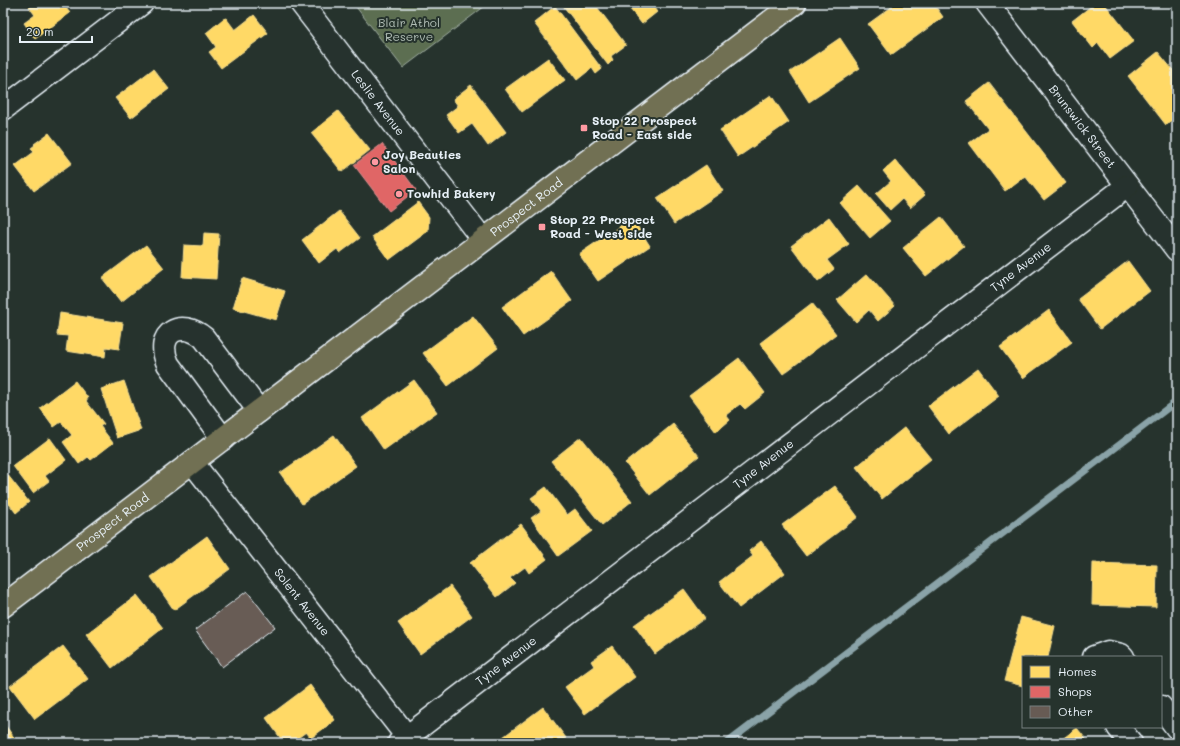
<svg xmlns="http://www.w3.org/2000/svg" width="1180" height="746" font-family="Mali,sans-serif">
<rect width="100%" height="100%" fill="#26332d"/>
<filter id="ink" filterUnits="userSpaceOnUse"><feTurbulence type="fractalNoise" baseFrequency=".025" numOctaves="2"/><feDisplacementMap in="SourceGraphic" scale="8" xChannelSelector="R" yChannelSelector="G"/><feConvolveMatrix kernelMatrix="1 2 1 2 8 2 1 2 1" color-interpolation-filters="sRGB"/></filter>
<g filter="url(#ink)">
<polygon fill="#5c6e51" stroke="#a2b0a4" points="353,3 489,3 403,68"/>
<g fill="#ffd966" stroke="#f8e092">
<polygon points="34,3 62,3 70,13 35,39 24,23 35,15 29,7"/>
<polygon points="561,3 594,3 626,45 611,56 613,60 608,65"/>
<polygon points="625,3 660,3 654,8 657,12 642,24"/>
<polygon points="897,3 933,3 943,17 891,55 868,24"/>
<polygon points="1095,3 1104,3 1134,41 1110,59 1098,43 1093,48 1072,21"/>
<polygon points="555,6 602,69 596,74 592,68 577,80 534,23"/>
<polygon points="254,15 268,33 221,68 209,52 216,47 206,33 223,19 226,18 235,30"/>
<polygon points="840,38 860,68 809,102 790,72"/>
<polygon points="1158,52 1177,75 1177,116 1166,125 1128,76"/>
<polygon points="548,58 565,80 522,112 505,89"/>
<polygon points="153,69 169,89 131,118 115,98"/>
<polygon points="989,83 1066,183 1044,200 1025,176 1005,191 969,143 988,129 966,101"/>
<polygon points="471,85 506,132 488,146 472,124 459,133 446,115 458,106 453,99"/>
<polygon points="771,95 789,122 738,157 720,130"/>
<polygon points="338,111 370,150 342,172 311,133"/>
<polygon points="49,133 72,163 34,191 15,166 34,152 31,148 35,145 34,144"/>
<polygon points="895,160 925,195 910,208 902,199 890,210 876,194 891,181 883,171"/>
<polygon points="706,165 723,191 674,224 657,198"/>
<polygon points="3,180 7,186 3,189"/>
<polygon points="859,186 890,221 870,238 840,203"/>
<polygon points="418,202 429,217 428,231 389,260 372,237"/>
<polygon points="339,211 360,238 340,253 337,249 319,263 302,240"/>
<polygon points="829,217 849,244 827,260 834,269 818,282 791,246"/>
<polygon points="941,217 964,246 926,276 903,248"/>
<polygon points="632,218 650,246 598,281 579,254"/>
<polygon points="204,233 219,234 216,279 182,277 184,245 203,246"/>
<polygon points="146,245 164,268 121,302 102,278"/>
<polygon points="1128,261 1150,291 1100,329 1078,299"/>
<polygon points="551,271 572,301 523,336 502,307"/>
<polygon points="867,274 895,306 878,321 869,310 856,322 837,300"/>
<polygon points="242,278 285,291 276,320 233,308"/>
<polygon points="812,303 836,334 783,374 760,343"/>
<polygon points="1049,310 1072,342 1023,378 1000,347"/>
<polygon points="60,313 123,323 119,349 106,347 105,357 66,351 68,336 57,335"/>
<polygon points="473,316 498,348 448,386 423,353"/>
<polygon points="739,358 765,393 745,409 740,404 726,415 730,420 716,432 689,396"/>
<polygon points="978,368 999,396 949,434 928,406"/>
<polygon points="414,380 437,412 384,450 362,418"/>
<polygon points="75,381 88,398 86,401 104,424 100,426 113,443 91,460 88,457 79,464 63,442 72,435 61,422 54,427 40,408"/>
<polygon points="124,381 141,430 117,438 101,389"/>
<polygon points="673,424 699,456 650,495 625,463"/>
<polygon points="905,427 931,459 882,499 856,467"/>
<polygon points="334,435 356,466 302,504 280,473"/>
<polygon points="581,437 632,501 602,525 551,461"/>
<polygon points="50,438 66,460 45,476 49,481 33,493 13,466"/>
<polygon points="3,469 29,502 16,513 3,496"/>
<polygon points="835,486 858,517 806,556 782,525"/>
<polygon points="546,487 567,515 575,509 592,531 558,556 531,518 541,511 531,498"/>
<polygon points="521,524 547,559 529,573 525,567 510,578 515,583 497,597 470,563"/>
<polygon points="207,536 230,569 174,610 151,577"/>
<polygon points="761,541 785,573 739,608 719,582 753,556 749,551"/>
<polygon points="1093,563 1157,565 1156,607 1092,605"/>
<polygon points="450,586 472,616 420,654 398,623"/>
<polygon points="684,589 705,618 655,654 634,625"/>
<polygon points="137,595 163,628 112,668 86,634"/>
<polygon points="1021,617 1055,626 1048,657 1023,657 1023,686 1004,681"/>
<polygon points="63,646 88,679 35,719 10,686"/>
<polygon points="612,646 635,677 585,714 565,687 594,666 591,661"/>
<polygon points="310,685 335,720 311,738 306,732 291,743 284,743 266,718"/>
<polygon points="543,707 566,738 558,743 495,743"/>
<polygon points="3,722 18,743 3,743"/>
<polygon points="1077,728 1089,743 1057,743"/>
</g>
<polygon fill="#e06666" stroke="#e29092" points="382,144 416,190 389,211 354,165"/>
<g fill="none" stroke-linecap="round" stroke-linejoin="round">
<polyline stroke="#8aa3a8" stroke-width="7" points="727,743 1177,401"/>
</g>
<polygon fill="#675b54" stroke="#e8f1f8" points="247,591 275,627 222,667 195,630"/>
<g fill="none" stroke-linecap="round" stroke-linejoin="round">
<defs>
<g id="minor">
<path id="s1" d="M301,3L483,240"/>
<path id="s2" d="M987,3L1177,250"/>
<polyline points="3,109 142,3"/>
<path d="M223,439L168,364C154,333 181,318 204,338L259,411"/>
<path id="s3" d="M192,462L412,743"/>
<polyline points="1094,657 1108,652 1121,655 1123,657"/>
<polyline points="1161,707 1177,728"/>
<polyline points="1118,727 1131,743"/>
<path id="s4" d="M399,743L1127,186"/>
</g>
<g id="major">
<path id="s5" d="M3,606L795,3"/>
</g>
</defs>
<use href="#minor" stroke="#e8f1f8" stroke-width="25"/>
<use href="#major" stroke="#e8f1f8" stroke-width="25"/>
<use href="#minor" stroke="#26332d" stroke-width="22"/>
<use href="#major" stroke="#716f52" stroke-width="22"/>
</g>
</g>
<g fill="#ff9aa2" stroke="#26332d" stroke-width="1.5">
<rect x="580" y="124" width="8" height="8" rx="2"/>
<circle cx="375" cy="162" r="4"/>
<circle cx="399" cy="194" r="4"/>
<rect x="538" y="223" width="8" height="8" rx="2"/>
</g>
<g text-anchor="middle" stroke-width="4" stroke-linejoin="round" paint-order="stroke">
<g font-size="12" fill="#b0bdb5" stroke="#26332d">
<text x="409" y="27">Blair Athol<tspan x="409" dy="14">Reserve</tspan></text>
</g>
<g font-size="12" fill="#e8f1f8" stroke="#26332d">
<text dy="4" stroke="none"><textPath href="#s1" startOffset="126">Leslie Avenue</textPath></text>
<text dy="4" stroke="none"><textPath href="#s2" startOffset="156">Brunswick Street</textPath></text>
<text dy="4" stroke="none"><textPath href="#s5" startOffset="658">Prospect Road</textPath></text>
<text dy="4" stroke="none"><textPath href="#s4" startOffset="783">Tyne Avenue</textPath></text>
<text dy="4" stroke="none"><textPath href="#s4" startOffset="459">Tyne Avenue</textPath></text>
<text dy="4" stroke="none"><textPath href="#s5" startOffset="138">Prospect Road</textPath></text>
<text dy="4" stroke="none"><textPath href="#s3" startOffset="178">Solent Avenue</textPath></text>
<text dy="4" stroke="none"><textPath href="#s4" startOffset="135">Tyne Avenue</textPath></text>
</g>
<g font-size="12" font-weight="bold" fill="#e8f1f8" stroke="#26332d" text-anchor="start">
<text x="592" y="125">Stop 22 Prospect<tspan x="592" dy="14">Road - East side</tspan></text>
<text x="383" y="159">Joy Beauties<tspan x="383" dy="14">Salon</tspan></text>
<text x="407" y="198">Towhid Bakery</text>
<text x="550" y="224">Stop 22 Prospect<tspan x="550" dy="14">Road - West side</tspan></text>
</g>
</g>
<rect width="1180" height="746" fill="none" stroke="#26332d" stroke-width="16"/>
<rect x="8" y="8" width="1164" height="730" fill="none" stroke="#e8f1f8" stroke-width="1.5" filter="url(#ink)"/>
<rect x="1022" y="656" width="140" height="72" fill="#26332d" stroke="#747f7e"/>
<rect x="1030" y="666" width="20" height="12" fill="#ffd966" stroke="#747f7e"/>
<text x="1058" y="676" font-size="12" fill="#e8f1f8">Homes</text>
<rect x="1030" y="686" width="20" height="12" fill="#e06666" stroke="#747f7e"/>
<text x="1058" y="696" font-size="12" fill="#e8f1f8">Shops</text>
<rect x="1030" y="706" width="20" height="12" fill="#675b54" stroke="#747f7e"/>
<text x="1058" y="716" font-size="12" fill="#e8f1f8">Other</text>
<path d="M20 36v6h72v-6" fill="none" stroke="#e8f1f8" stroke-width="2"/>
<text x="26" y="36" font-size="12" fill="#e8f1f8" stroke="#26332d" stroke-width="3" paint-order="stroke">20 m</text>
</svg>
